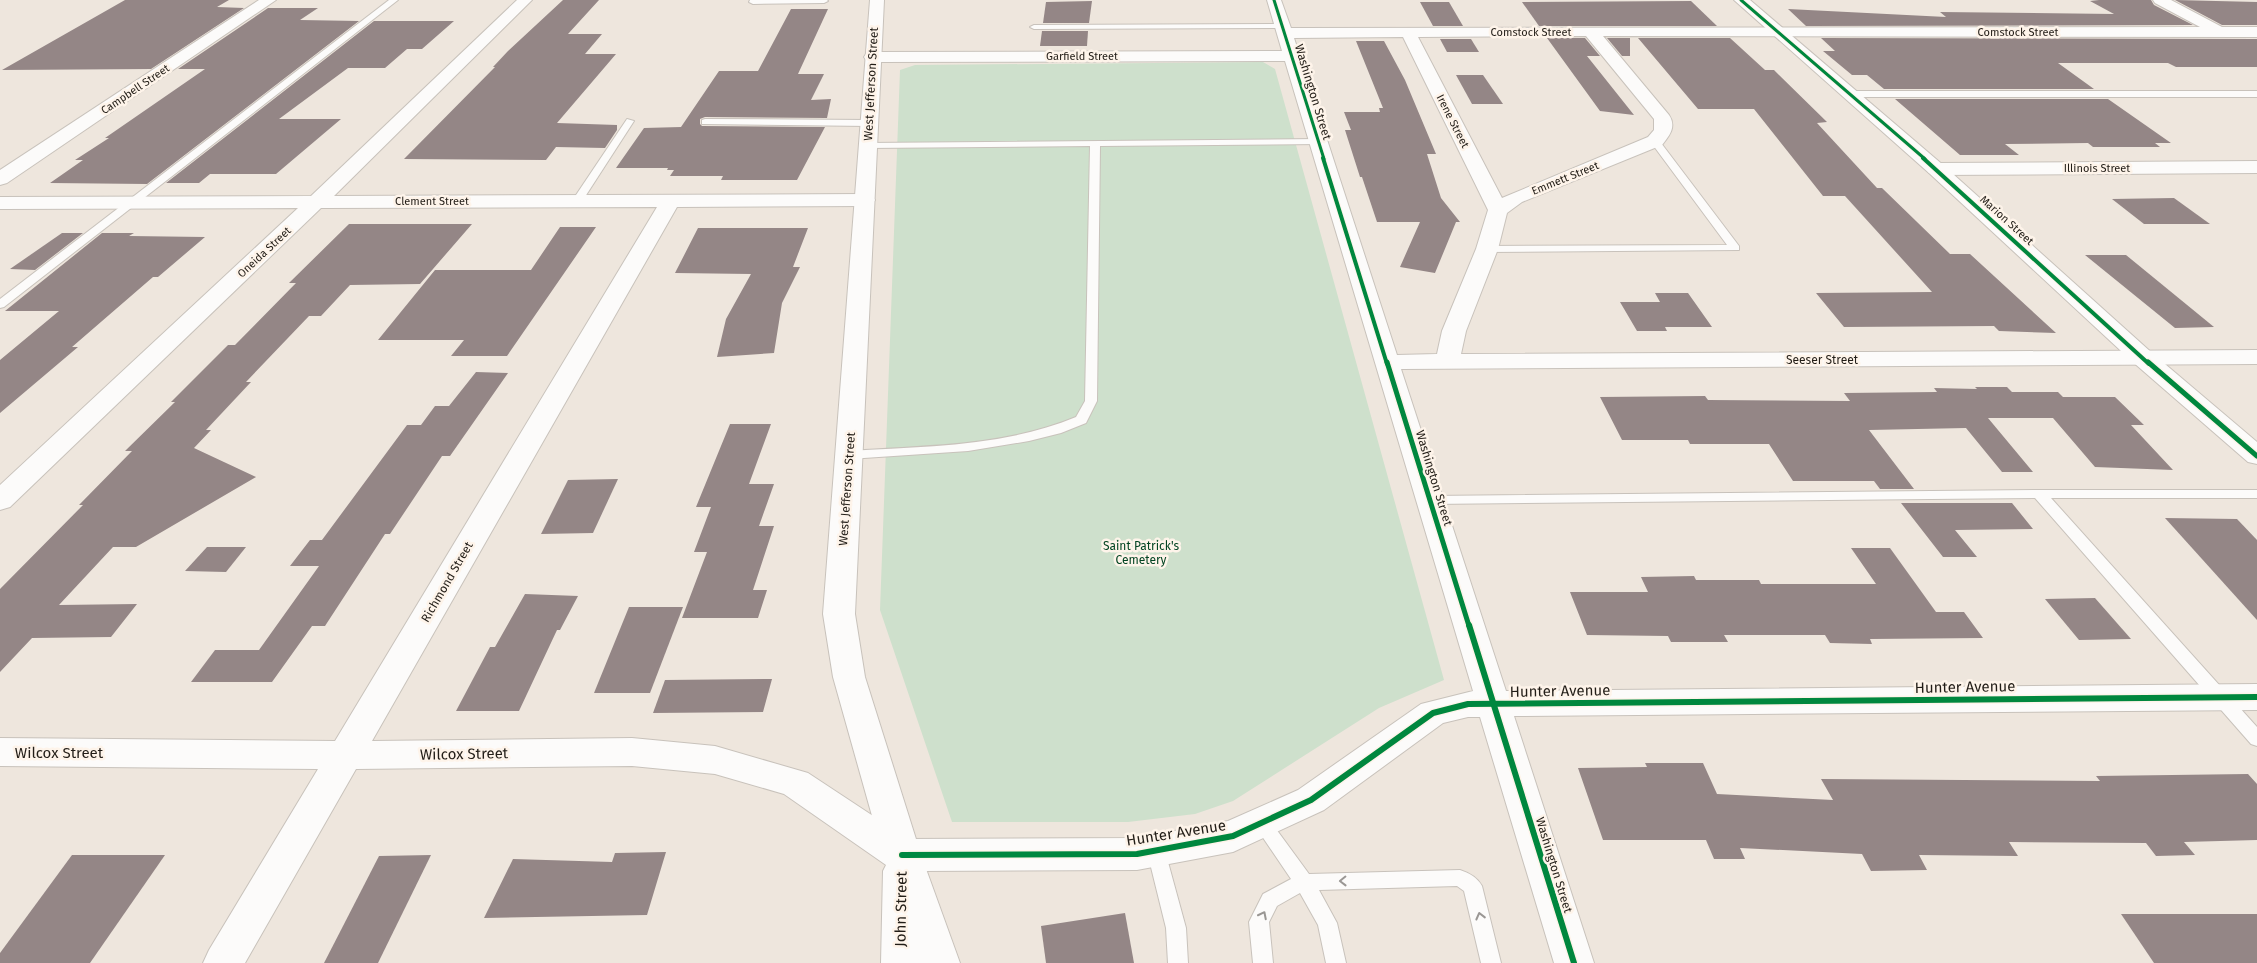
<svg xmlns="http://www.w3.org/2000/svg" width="2257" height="963" font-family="'Fira Sans',sans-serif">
<rect width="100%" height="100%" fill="#eee6dd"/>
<polygon fill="#cee0cc" points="1263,62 1275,69 1444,680 1379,708 1233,801 1195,814 1128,822 952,822 880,610 900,70 915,65"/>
<g fill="#948686">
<polygon points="125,0 229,0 217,7 244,8 151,69 2,70"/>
<polygon points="563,0 599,0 568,34 602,34 585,54 616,54 557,123 617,125 617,130 605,148 556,147 546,160 404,159 495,67 493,67 508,51"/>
<polygon points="2099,0 2151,0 2154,5 2193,25 1806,26 1788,9 1946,17 1940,12 2114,14 2090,1"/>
<polygon points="2175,0 2257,2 2257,25 2222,25"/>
<polygon points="1092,1 1089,23 1043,23 1046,2"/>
<polygon points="1691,1 1717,26 1539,26 1522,2"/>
<polygon points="1420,2 1449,2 1463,26 1433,26"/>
<polygon points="268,8 318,8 300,20 359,21 147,184 50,183 83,160 75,160 109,138 105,138 205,69 178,69"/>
<polygon points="791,9 828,9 798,74 824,74 811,100 831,99 827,118 705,117 700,119 700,124 702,126 825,127 797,180 721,180 723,176 670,176 674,170 667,170 668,168 616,168 644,128 681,127 719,71 758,71"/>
<polygon points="374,21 454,21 422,49 407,49 385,68 348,68 279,119 341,119 276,174 210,174 199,183 166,183"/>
<polygon points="1042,31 1088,31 1087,46 1040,46"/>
<polygon points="1547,38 1585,38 1600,56 1587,56 1634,115 1600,111"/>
<polygon points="1607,38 1630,38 1630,56 1622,56"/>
<polygon points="1638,38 1730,38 1765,70 1774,70 1827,122 1817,123 1877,188 1882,188 1950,254 1970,254 2056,333 1999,331 1994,326 1844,327 1816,293 1932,292 1845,196 1823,196 1754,109 1698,109"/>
<polygon points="1821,38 2257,39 2257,67 2176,67 2168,63 2058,63 2094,89 1884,89 1867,75 1852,75 1823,51 1835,51"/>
<polygon points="1440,39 1471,39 1479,52 1447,52"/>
<polygon points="1356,41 1384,41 1405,80 1436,154 1427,154 1441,198 1460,222 1456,222 1435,273 1400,267 1420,222 1377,222 1362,177 1360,177 1345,130 1351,130 1344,112 1380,112 1379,108 1383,108"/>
<polygon points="1456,75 1483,75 1503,104 1472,104"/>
<polygon points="1895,99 2108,99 2171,143 2155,143 2160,147 2093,147 2088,143 2005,144 2019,155 1960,155"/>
<polygon points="2174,198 2210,224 2144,224 2112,199"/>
<polygon points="349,224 472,224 420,284 350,285 321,316 309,316 246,382 251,382 206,430 211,430 194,448 256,477 136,547 113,547 59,605 137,604 111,637 32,638 0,672 0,589 83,505 79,505 132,451 125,451 175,402 171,402 228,345 235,345 296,283 289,283"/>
<polygon points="560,227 596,227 507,356 451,356 464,340 378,340 435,270 531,270"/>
<polygon points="698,228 808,228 793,267 800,267 782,303 774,353 717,357 726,319 751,274 675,273"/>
<polygon points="62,233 83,233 35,270 10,269"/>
<polygon points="102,233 134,233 129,236 205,237 158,277 153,277 72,347 78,347 0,413 0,360 59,311 5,311"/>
<polygon points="2085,255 2126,255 2214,327 2175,328"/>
<polygon points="1655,293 1688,293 1712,327 1665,327 1667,331 1637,331 1620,302 1660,302"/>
<polygon points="476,372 508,373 450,456 442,456 390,534 385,534 325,626 312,626 272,682 191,682 215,650 259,650 319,566 290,566 310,540 322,540 407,425 421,425 435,406 449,406"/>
<polygon points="1975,387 2007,387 2012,392 2058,392 2063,397 2115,397 2144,425 2131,425 2173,470 2095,467 2053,418 1988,418 2033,472 2002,472 1966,428 1869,430 1914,489 1880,489 1874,481 1793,481 1769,444 1690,444 1688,440 1622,440 1600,397 1705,396 1708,400 1850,401 1844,393 1937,392 1934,388 1977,389"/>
<polygon points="730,424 771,424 749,484 774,484 759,526 774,526 753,590 767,590 758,618 682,618 707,552 694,552 711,507 696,507"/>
<polygon points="618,479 593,533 541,534 568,480"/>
<polygon points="1901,503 2012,503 2033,529 1955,530 1977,557 1943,557"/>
<polygon points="2165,518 2237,519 2257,540 2257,620"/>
<polygon points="207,547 246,547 226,572 185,571"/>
<polygon points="1851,548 1890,548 1936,612 1964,612 1983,638 1870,639 1872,644 1830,643 1825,635 1724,635 1728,642 1671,642 1668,636 1587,635 1570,592 1648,592 1641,577 1694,576 1696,580 1759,580 1761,584 1876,584"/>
<polygon points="525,594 578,596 560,630 557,630 519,711 456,711 490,647 495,647"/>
<polygon points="2095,598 2131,639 2079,640 2045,599"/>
<polygon points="629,607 683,607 650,693 594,693"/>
<polygon points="772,679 763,712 653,713 665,680"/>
<polygon points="1645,763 1703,763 1717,794 1833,800 1821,779 2100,781 2096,776 2248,774 2257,784 2257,840 2184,842 2195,855 2156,856 2146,843 2009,842 2018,856 1919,855 1927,870 1871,871 1862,854 1740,848 1745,859 1714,859 1706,840 1603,840 1578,768 1647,767"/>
<polygon points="666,852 647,915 484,918 513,859 612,862 615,853"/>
<polygon points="72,855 165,855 90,963 0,963 0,953"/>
<polygon points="431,855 378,963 324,963 379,856"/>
<polygon points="1125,913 1134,963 1046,963 1041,926"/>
<polygon points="2121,914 2257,914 2257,963 2154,963"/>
</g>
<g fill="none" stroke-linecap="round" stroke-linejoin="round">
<defs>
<g id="lane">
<polygon points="389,0 398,0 4,307 0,308 0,299"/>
<polygon points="750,0 827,0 828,1 824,3 753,4 749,2"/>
<polygon points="1282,24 1285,24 1285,28 1034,29 1030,27 1034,25"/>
<polygon points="2257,91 2257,97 1850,97 1846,94 1850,91"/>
<polygon points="627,119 634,121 581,203 573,203 572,201"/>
<polygon points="705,119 869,120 873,123 869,126 702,124 702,120"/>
<polygon points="1655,138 1658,139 1739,246 1739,250 1487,252 1482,249 1487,246 1727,245 1650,141"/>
<path d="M1318,139L1323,142L1321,144L1100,146L1097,401L1086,423L1061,433L1029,441L968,451L849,459L842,455L849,451C925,446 1004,447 1076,417L1085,401L1090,146L868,148L865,147V143Z"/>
<polygon points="2039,490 2257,490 2257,498 2051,498 2257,727 2257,746 2251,744 2035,498 1430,504 1423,500 1430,496"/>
<path d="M1262,815L1268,818L1309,874L1460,870C1469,873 1477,877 1482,886L1501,963H1481L1464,891L1457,886L1319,890L1337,923L1346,963H1326L1318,925L1300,893L1277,906L1269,922L1273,963H1253L1249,922L1263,894L1291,879L1253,823L1256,818Z"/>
<polygon points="1156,843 1163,845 1165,851 1186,928 1188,963 1168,963 1166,928 1147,851 1149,845"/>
</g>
<g id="street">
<polygon points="259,0 276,0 7,183 0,185 0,170"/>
<path d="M517,0H532L334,196L865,194L872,196L875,200L872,204L865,206L677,207L372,741L632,738L715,746L808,773L908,839L1137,838L1228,821L1298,790L1421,704L1473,691L1285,61L872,62L866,60L864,57L866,54L872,52L1282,51L1267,0H1281L1291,28L2200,27L2155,3L2153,0H2171L2222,27H2257V37L1603,36L1669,115C1677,127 1669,136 1662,145L1522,202L1507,213L1498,249L1466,331L1461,354L2257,350V364L1401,369L1506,691L2257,684V710L1514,716L1594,963H1554L1480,717H1468L1443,723L1324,810L1233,852L1137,870L921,871V963H881L883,871L886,865L784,794L715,774L632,766L356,769L245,963H203L209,950L318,769L0,766V738L335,741L657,207L321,208L10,507L0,510V485L298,208L0,209V197L311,196ZM1586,36L1654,119V130L1648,137L1502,198L1418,37ZM1403,37L1488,210L1476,249L1442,331L1437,354L1397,355L1294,38Z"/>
<polygon points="2257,161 2257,173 1936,175 1929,173 1926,169 1929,165 1936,163"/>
</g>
<polygon id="secondary" points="1734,0 1750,0 1943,165 2152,353 2257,442 2257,464 2248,462 2134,363 1929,173"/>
<polygon id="primary" points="870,0 884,0 855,614 865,677 921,855 960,963 920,963 883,855 833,677 823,614"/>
</defs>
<use href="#lane" stroke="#c8c2bb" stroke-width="2"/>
<use href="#street" stroke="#c8c2bb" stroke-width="2"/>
<use href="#secondary" stroke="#c8c2bb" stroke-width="2"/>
<use href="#primary" stroke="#c8c2bb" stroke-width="2"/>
<use href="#lane" fill="#fcfbfa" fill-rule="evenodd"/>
<use href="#street" fill="#fcfbfa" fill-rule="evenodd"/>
<use href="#secondary" fill="#fcfbfa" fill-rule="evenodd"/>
<use href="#primary" fill="#fcfbfa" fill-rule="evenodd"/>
<defs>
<g id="cycleway-far3">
<polyline points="1274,0 1324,159"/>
<polyline points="1741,0 1925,159"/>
</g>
<g id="cycleway-far2">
<polyline points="1323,158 1387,364"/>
<polyline points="1923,158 2149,364"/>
</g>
<g id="cycleway-far1">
<polyline points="1387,362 1469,626"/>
<polyline points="2148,362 2257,456"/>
</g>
<g id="cycleway">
<polyline points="1469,625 1574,963"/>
<polyline points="902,855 1137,854 1233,836 1311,800 1433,713 1468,704 2257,697"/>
</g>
</defs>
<use href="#cycleway-far3" stroke="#fef4ea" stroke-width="5"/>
<use href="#cycleway-far2" stroke="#fef4ea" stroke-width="6"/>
<use href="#cycleway-far1" stroke="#fef4ea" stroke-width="8"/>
<use href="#cycleway" stroke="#fef4ea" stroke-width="9"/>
<use href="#cycleway-far3" stroke="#00873e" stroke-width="3"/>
<use href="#cycleway-far2" stroke="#00873e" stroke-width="4"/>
<use href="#cycleway-far1" stroke="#00873e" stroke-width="5"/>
<use href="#cycleway" stroke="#00873e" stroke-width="6"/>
</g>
<defs><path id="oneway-chevron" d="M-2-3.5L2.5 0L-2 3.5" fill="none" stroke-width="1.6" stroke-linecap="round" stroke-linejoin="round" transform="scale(1.25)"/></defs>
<g stroke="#9a9794">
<use href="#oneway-chevron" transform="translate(1343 881) rotate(179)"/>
<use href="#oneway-chevron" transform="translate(1263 915) rotate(-63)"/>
<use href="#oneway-chevron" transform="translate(1480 916) rotate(-104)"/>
</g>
<g text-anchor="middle" stroke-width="5" stroke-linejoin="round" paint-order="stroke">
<g font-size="11" fill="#221d17" stroke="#fef4ea">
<text x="1531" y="36">Comstock Street</text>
<text x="2018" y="36">Comstock Street</text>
<text x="1082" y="60">Garfield Street</text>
<text transform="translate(135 89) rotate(-34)" y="4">Campbell Street</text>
<text transform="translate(1453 121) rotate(63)" y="4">Irene Street</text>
<text x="2097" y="172">Illinois Street</text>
<text transform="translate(1565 178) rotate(-22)" y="4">Emmett Street</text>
<text x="432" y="205">Clement Street</text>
<text transform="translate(2007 220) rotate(42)" y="4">Marion Street</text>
<text transform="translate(264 252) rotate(-43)" y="4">Oneida Street</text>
</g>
<g font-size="12" fill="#221d17" stroke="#fef4ea">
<text transform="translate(871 84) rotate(-87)" y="4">West Jefferson Street</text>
<text transform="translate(1313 92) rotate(73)" y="4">Washington Street</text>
<text x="1822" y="364">Seeser Street</text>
<text transform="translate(1434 478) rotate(73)" y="4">Washington Street</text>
<text transform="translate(847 489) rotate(-86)" y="4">West Jefferson Street</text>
<text transform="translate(447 582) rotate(-60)" y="4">Richmond Street</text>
<text transform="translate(1554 865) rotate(73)" y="4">Washington Street</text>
</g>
<g font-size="12" fill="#024422" stroke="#fef4ea">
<text x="1141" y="550">Saint Patrick's<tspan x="1141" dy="14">Cemetery</tspan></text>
</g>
<g font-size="15" fill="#221d17" stroke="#fef4ea">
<text transform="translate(1965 687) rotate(-1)" y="5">Hunter Avenue</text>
<text transform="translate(1560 691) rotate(-1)" y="5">Hunter Avenue</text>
<text x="59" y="758">Wilcox Street</text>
<text transform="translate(464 754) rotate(-1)" y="5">Wilcox Street</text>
<text transform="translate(1176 833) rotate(-9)" y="5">Hunter Avenue</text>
<text transform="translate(901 909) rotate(-89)" y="5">John Street</text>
</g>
</g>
</svg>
